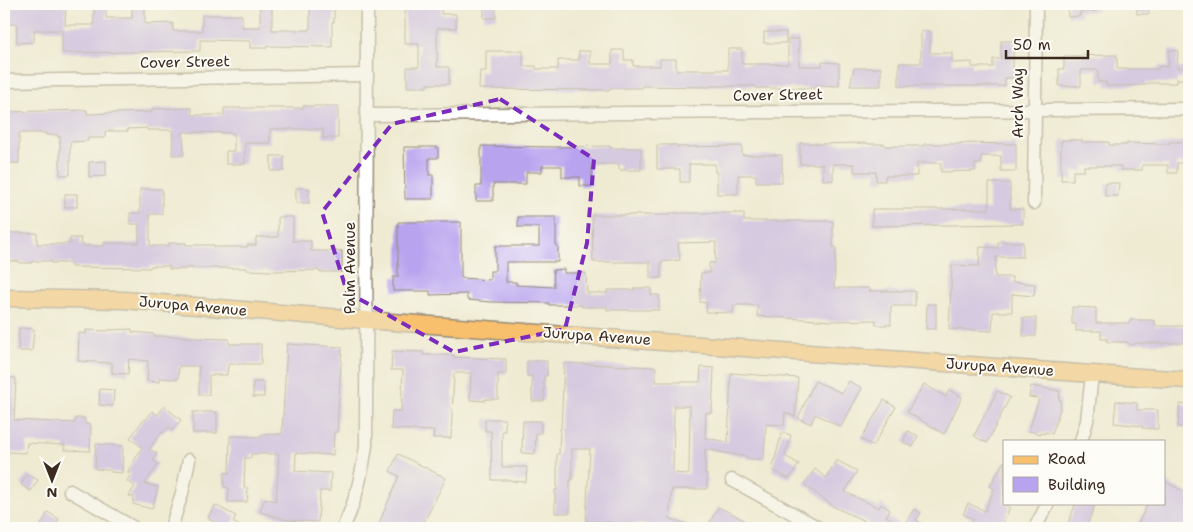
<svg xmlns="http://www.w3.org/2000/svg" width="1193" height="532" font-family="'Shantell Sans',sans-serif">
<rect width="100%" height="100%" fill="#fdfcf7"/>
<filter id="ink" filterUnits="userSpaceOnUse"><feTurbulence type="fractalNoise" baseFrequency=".02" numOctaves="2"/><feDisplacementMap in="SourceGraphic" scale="10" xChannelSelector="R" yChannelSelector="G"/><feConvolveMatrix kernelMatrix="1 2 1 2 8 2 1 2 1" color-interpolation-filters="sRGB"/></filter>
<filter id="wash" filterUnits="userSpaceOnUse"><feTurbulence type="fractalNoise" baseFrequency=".0096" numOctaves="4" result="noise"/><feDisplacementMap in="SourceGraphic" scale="20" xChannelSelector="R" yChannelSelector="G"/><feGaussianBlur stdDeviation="1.12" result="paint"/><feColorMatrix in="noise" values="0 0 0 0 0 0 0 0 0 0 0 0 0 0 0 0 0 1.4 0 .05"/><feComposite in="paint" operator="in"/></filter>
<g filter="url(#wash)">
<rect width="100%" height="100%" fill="#efebd3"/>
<g id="blocks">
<g fill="#b8a3ef" fill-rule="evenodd">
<polygon points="4,4 66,4 65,25 94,25 94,4 106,4 106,18 132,18 132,4 143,4 145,5 145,24 173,23 173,31 202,31 202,15 242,15 242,27 260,27 260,4 272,4 272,30 310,30 310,4 334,4 334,22 332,22 332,47 267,46 267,48 250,48 250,41 200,40 200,51 62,53 62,30 34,30 34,42 17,43 17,24 4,24"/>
<polygon points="405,4 441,4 441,14 456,14 456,28 437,28 437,67 449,67 449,84 427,84 427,87 407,87 407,67 419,67 419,44 405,44"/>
<rect x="484" y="4" width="12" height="14"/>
<polygon points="1068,4 1097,4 1097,11 1080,12 1080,16 1068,17"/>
<rect x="1137" y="4" width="12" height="10"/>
<polygon points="921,31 930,31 930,53 952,53 952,63 972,62 972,67 993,67 993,59 1001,59 1001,41 1013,41 1013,78 1005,78 1005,86 899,86 899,63 921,63"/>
<rect x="764" y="32" width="22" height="11"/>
<polygon points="788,39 799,39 799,66 822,66 822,62 839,63 839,86 817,85 817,88 756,88 756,86 710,86 710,87 642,86 642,88 610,88 610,90 479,89 480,71 486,71 486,51 523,51 523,66 536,66 536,69 558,69 558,60 579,60 579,51 590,51 590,64 612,64 612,50 624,50 624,60 633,60 633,66 660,66 660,59 676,59 676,70 728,70 728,49 742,49 742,64 788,64"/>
<polygon points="1169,50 1178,51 1177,68 1189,68 1189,79 1177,79 1177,83 1146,83 1146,85 1106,86 1106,82 1098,82 1098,70 1081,70 1081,86 1059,86 1059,69 1064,69 1064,56 1117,55 1117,69 1159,69 1159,66 1168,67"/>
<polygon points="854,68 881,68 881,86 850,86"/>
<polygon points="303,106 338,106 338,138 323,138 323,129 270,129 270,143 245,143 245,164 226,164 226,151 234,151 234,133 183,132 184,155 172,155 173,130 147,130 147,128 128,129 128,131 105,131 105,138 88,138 88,141 70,142 70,175 60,175 60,137 58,137 58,135 46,135 46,133 19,133 19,163 8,163 8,145 4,145 4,112 87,110 87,114 115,113 152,112 152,109 192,108 192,115 224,115 224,108 303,108"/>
<polygon points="1062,140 1082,140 1082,142 1109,142 1109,145 1127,145 1127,143 1159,144 1169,144 1169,142 1189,142 1189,163 1177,163 1177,173 1168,173 1168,165 1142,165 1142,170 1121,170 1121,166 1084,166 1084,171 1073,171 1073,180 1061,180 1061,142 1062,142"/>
<polygon points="800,143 816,143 816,144 868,143 868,144 885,144 885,146 924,146 924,144 960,144 960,143 1016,144 1016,171 1001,171 1001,156 981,156 981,164 975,164 975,171 941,172 941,163 917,163 917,176 885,176 885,181 876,181 876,172 854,172 854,164 833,164 833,180 823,180 823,164 800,164"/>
<polygon points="657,145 677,145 677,147 742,146 742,155 782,155 782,182 756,182 756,175 738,175 738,194 717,194 717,172 715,172 715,164 689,164 689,182 680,182 680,169 657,169"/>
<polygon points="481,146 555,147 610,146 610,148 641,148 641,170 619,170 619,164 592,164 592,186 580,186 580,177 562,177 562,166 542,166 542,172 526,172 526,184 493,184 493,201 476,201 476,186 481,186"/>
<polygon points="404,147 438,147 438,158 429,158 429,175 433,175 433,199 405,199"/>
<rect x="271" y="156" width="13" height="15"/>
<polygon points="106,161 106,176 89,177 89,162"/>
<polygon points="989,183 1010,183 1010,209 1023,209 1023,224 872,226 872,209 989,209"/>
<polygon points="1105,183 1119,183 1118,196 1105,196"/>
<rect x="296" y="188" width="13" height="15"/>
<polygon points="140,189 162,189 162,214 150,214 150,246 169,246 169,243 186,243 186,245 214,245 214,247 247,247 247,245 256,245 256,237 278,237 278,217 293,217 293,241 311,241 311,251 342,251 342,272 319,272 319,270 272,271 246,270 246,268 186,268 186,269 169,269 169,266 150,266 150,268 71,267 71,263 51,263 51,261 32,261 32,263 19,263 19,261 4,261 4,233 37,233 37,244 70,244 70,238 81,238 80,244 83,244 83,246 104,246 104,243 139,243 139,224 130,224 130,213 140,213"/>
<rect x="65" y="194" width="12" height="13"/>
<polygon points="670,213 744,213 744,221 833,221 833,247 836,247 834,288 869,288 869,291 915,291 915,306 891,306 891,325 876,325 876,320 833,321 757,316 758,306 747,305 734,305 733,313 706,312 707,303 700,302 701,273 709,273 709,263 715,263 716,242 678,243 680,260 661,262 661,278 650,278 650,262 593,262 592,215 670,215"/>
<polygon points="518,217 556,217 556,246 558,246 558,262 506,262 506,282 516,282 516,285 554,287 553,270 564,269 564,273 586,273 587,293 607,293 607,290 634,290 634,288 651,288 651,295 659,295 659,310 607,310 607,307 582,307 582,305 549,305 549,303 491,302 467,300 467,294 430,295 430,291 393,291 393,277 398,277 398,222 461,222 461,278 490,280 490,271 495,271 495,246 539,246 539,227 518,227"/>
<polygon points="998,242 1023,242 1023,257 996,257 995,277 1012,277 1012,282 1035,284 1034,296 1012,294 1012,312 993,312 992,331 949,329 952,265 979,266 980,247 998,248"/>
<polygon points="927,304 936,304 936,329 926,329"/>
<polygon points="1072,307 1096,308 1096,323 1130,323 1130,320 1150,320 1155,321 1155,326 1189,326 1189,343 1137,343 1132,345 1126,342 1107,342 1107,339 1101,339 1101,331 1076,331 1076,324 1072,324"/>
<rect x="1023" y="318" width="13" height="18"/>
<polygon points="19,328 34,329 32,351 18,351"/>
<polygon points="132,329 132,332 154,334 154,336 195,337 195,338 229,339 229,344 261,344 261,364 228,364 227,375 209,375 209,395 199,395 199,366 179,366 178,379 159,378 159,382 147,381 148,361 129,359 128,374 112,373 112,363 78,361 79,333 86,334 86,330 108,331 108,330"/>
<polygon points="287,344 342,347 337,432 334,432 333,455 296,453 295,471 331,473 330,491 320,491 318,522 288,520 260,512 265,498 276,501 279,454 251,454 251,458 245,458 244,488 248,488 247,502 228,502 229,488 224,487 224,473 229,473 230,436 261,437 261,435 282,434"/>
<polygon points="392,351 423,352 423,355 454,355 454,357 506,359 506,374 498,374 498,399 485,399 485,401 470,400 471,373 454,373 451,438 433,438 434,431 391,429 392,411 401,411 403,370 391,370"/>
<polygon points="527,361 547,361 547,376 544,376 544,401 532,401 532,376 527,376"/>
<path d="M564,363L656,367V382H700L701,367L714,368L712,413H706L705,438L728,442L731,373L798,378L795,417L785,412L784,425L766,424L764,459H747V457L705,449V474H707V489H672L669,518L695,527L694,528H651V525L586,521L590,449H572V480H570V513H555V490H557V454H559L560,429H561ZM674,406H690L689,474L673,473Z"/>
<polygon points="4,377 16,378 14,420 75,423 76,418 85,418 85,424 91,425 90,451 64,450 65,445 27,443 26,453 6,452 6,438 4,437"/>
<polygon points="815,381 842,393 849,381 862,388 841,427 815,414 811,424 798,418"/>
<rect x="253" y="382" width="11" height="15"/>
<polygon points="924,384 946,397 949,390 962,397 944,434 907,412"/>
<polygon points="1031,386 1060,391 1059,400 1061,400 1060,409 1052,434 1045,432 1044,434 1041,433 1040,434 1029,431 1039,398 1029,397"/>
<polygon points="100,389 114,390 113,406 99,405"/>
<polygon points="997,391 1010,397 987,443 974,436"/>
<polygon points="884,400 896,407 873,446 861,439"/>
<polygon points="1116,401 1137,403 1137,410 1158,410 1158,429 1142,428 1142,426 1114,423"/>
<polygon points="1180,404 1189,405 1189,428 1178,427"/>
<polygon points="164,406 181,420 172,430 168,427 163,433 162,432 149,449 157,453 153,460 158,464 145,484 158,487 152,509 133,504 134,497 129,496 135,486 127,481 131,473 127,473 142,447 130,438 144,419 146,420 152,411 158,415"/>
<rect x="193" y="412" width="24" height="21"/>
<polygon points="485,419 505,419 505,431 502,431 502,467 527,467 526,482 512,481 512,480 492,480 491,431 485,431"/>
<polygon points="523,421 541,421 541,433 536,433 535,454 522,453"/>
<polygon points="908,431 918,436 913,447 903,442"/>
<polygon points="782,432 791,435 785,456 799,464 790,478 787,478 772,470"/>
<polygon points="96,444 123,446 122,473 111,472 109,470 95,469"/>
<polygon points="398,454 446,478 421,528 377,528 399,476 390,471"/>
<polygon points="836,460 857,471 845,492 879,508 881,504 890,510 886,516 903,526 914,509 921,513 916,520 931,528 875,528 868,524 869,523 834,507 804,484 815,469 826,478"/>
<polygon points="1004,461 1004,504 1010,507 1001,528 968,528 973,519 963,514 968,503 985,511 994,489 990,486"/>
<polygon points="27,474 38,480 31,491 21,485"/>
<polygon points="1164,481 1189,494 1189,528 1136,528 1148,503 1164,503"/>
<polygon points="1076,503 1096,503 1086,528 1066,528"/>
<polygon points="215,505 236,516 233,522 243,528 212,528 215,523 208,518"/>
<polygon points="718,507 731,513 758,528 707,528"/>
<polygon points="48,512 59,519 54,528 47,528 41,525"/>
</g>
</g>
</g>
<g filter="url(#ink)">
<use href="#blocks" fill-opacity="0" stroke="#958a78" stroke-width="1"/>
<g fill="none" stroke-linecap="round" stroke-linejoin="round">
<defs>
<g id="minor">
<polyline points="4,81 367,75"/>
<polyline points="367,115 1189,109"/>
<polyline points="1034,203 1036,4"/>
<polyline points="1081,441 1087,421 1092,374"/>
<polyline points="732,480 819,528"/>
<polyline points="70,491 134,528"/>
<polyline points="171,528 182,493 189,460"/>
<path d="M343,528C356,502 362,474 366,446L367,4"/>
<polyline points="1035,528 1048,503"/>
</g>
<polyline id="major" points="4,298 124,300 365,320 1092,374 1189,380"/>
</defs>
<use href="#minor" stroke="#958a78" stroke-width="15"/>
<use href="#major" stroke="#958a78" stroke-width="19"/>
<use href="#minor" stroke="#fff" stroke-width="12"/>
<use href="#major" stroke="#f8bf6c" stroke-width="16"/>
</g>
</g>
<path d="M0 0H1193V532H0ZM500,99L594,159L587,243L565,329L454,352L347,292L322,212L392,124Z" fill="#efebd3" fill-opacity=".55" fill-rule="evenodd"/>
<path fill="none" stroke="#7b2cbf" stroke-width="4" stroke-dasharray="10 6" stroke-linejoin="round" d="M500,99L594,159L587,243L565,329L454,352L347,292L322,212L392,124Z"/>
<g text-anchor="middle" stroke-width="4" stroke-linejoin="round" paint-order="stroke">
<g font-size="15" fill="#3b2a1e" stroke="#fdfcf7">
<text transform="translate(185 62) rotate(-1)" y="5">Cover Street</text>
<text transform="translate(778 95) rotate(-1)" y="5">Cover Street</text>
<text transform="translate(1018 103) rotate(-90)" y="5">Arch Way</text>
<text transform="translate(350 268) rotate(-90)" y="5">Palm Avenue</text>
<text transform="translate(193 306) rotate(5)" y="5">Jurupa Avenue</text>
<text transform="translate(597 336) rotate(4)" y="5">Jurupa Avenue</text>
<text transform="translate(1000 367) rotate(4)" y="5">Jurupa Avenue</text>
</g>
</g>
<rect width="1193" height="532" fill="none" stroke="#fdfcf7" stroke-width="20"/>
<rect x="1003" y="440" width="162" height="65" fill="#fdfcf7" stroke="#afa8a0"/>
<rect x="1013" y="456" width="25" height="8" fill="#f8bf6c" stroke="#afa8a0"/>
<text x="1048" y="464" font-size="15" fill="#3b2a1e">Road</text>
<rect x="1013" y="477" width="25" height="15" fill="#b8a3ef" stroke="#afa8a0"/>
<text x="1048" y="490" font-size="15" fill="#3b2a1e">Building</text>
<g transform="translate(52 480) rotate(180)" stroke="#fdfcf7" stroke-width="4" paint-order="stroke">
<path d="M0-4L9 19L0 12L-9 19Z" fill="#3b2a1e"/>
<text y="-8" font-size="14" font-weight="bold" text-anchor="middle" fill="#3b2a1e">N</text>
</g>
<path d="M1006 50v8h82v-8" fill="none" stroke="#3b2a1e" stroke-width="2.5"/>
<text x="1013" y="50" font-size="15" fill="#3b2a1e" stroke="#fdfcf7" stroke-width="4" paint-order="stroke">50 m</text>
</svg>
